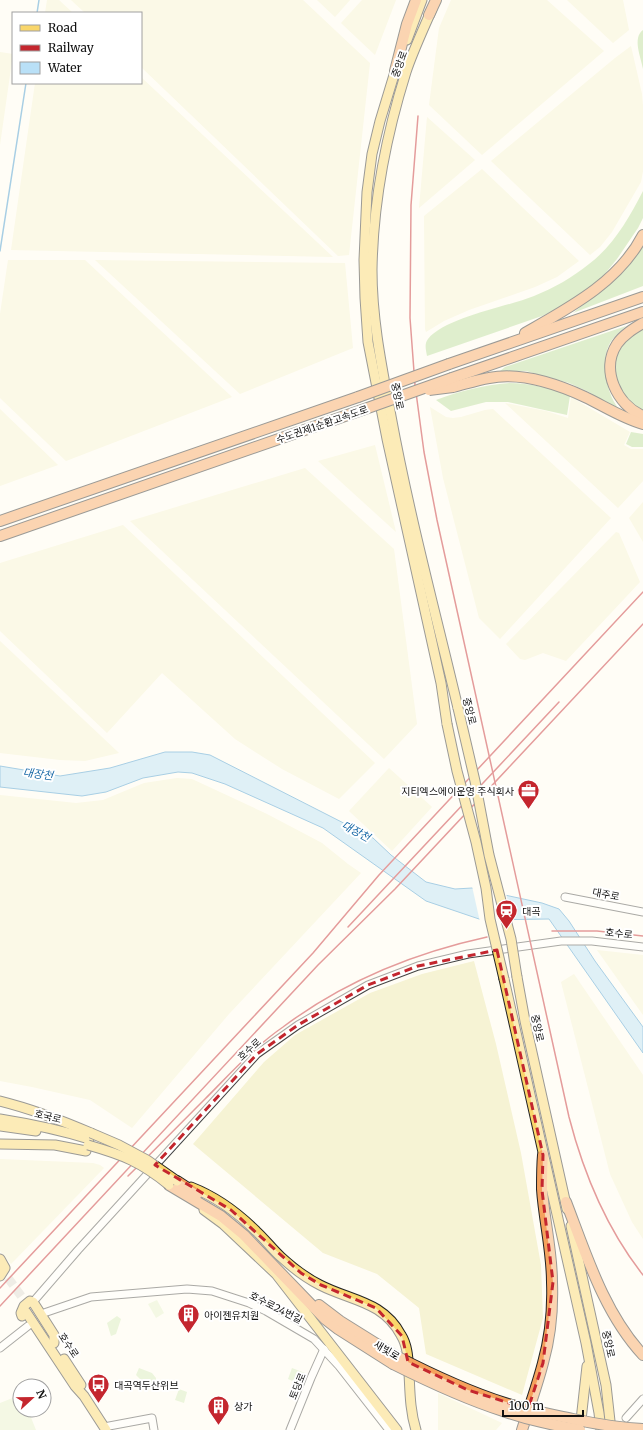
<svg xmlns="http://www.w3.org/2000/svg" width="643" height="1430" font-family="Merriweather,'Noto Sans KR',serif">
<rect width="100%" height="100%" fill="#fffdf5"/>
<g fill="#f6f3d4">
<polygon points="47,0 59,0 73,13 45,13"/>
<polygon points="71,0 303,0 370,63 349,255 338,256 141,67 141,13 85,13"/>
<polygon points="317,0 350,0 335,17"/>
<polygon points="362,0 396,0 375,55 341,23"/>
<polygon points="451,0 547,0 604,51 482,155 429,105 439,28"/>
<polygon points="567,0 623,0 629,30 613,43"/>
<polygon points="631,46 642,94 643,106 643,171 641,182 612,232 600,247 590,255 491,161 615,58"/>
<polygon points="0,52 13,54 0,145"/>
<polygon points="141,77 333,257 11,250 35,83 141,83"/>
<polygon points="427,117 475,160 419,208"/>
<polygon points="482,169 579,261 557,277 535,287 469,310 444,321 426,332 425,329 424,216"/>
<polygon points="8,260 85,260 232,397 66,461 0,398 0,314"/>
<polygon points="95,260 345,263 353,348 240,394"/>
<polygon points="571,397 630,432 624,445 631,449 643,449 643,481 618,508 505,403 546,411 568,418"/>
<polygon points="430,407 446,417 453,418 461,417 485,410 493,409 611,518 500,639 479,618 443,478"/>
<polygon points="0,409 58,465 0,486"/>
<polygon points="375,445 396,532 318,461"/>
<polygon points="305,468 394,549 417,724 384,759 130,521"/>
<polygon points="643,502 643,542 629,518"/>
<polygon points="123,525 375,763 339,799 282,769 235,739 162,673 107,733 0,631 0,563"/>
<polygon points="616,532 619,533 640,582 566,661 543,653 525,660 520,659 506,644"/>
<polygon points="0,641 119,753 85,761 60,760 0,753"/>
<polygon points="389,768 432,807 392,851 349,811"/>
<polygon points="177,778 192,779 267,814 322,843 348,864 361,873 229,1014 132,1128 90,1100 32,1087 0,1081 0,795 76,803 103,800 144,783"/>
<polygon points="597,950 643,955 643,1015"/>
<polygon points="474,961 496,1044 521,1153 541,1265 543,1318 522,1395 426,1354 419,1308 377,1274 323,1253 193,1144 264,1062 295,1035 370,993 422,974"/>
<polygon points="574,974 643,1075 643,1239 632,1222 610,1174 561,982"/>
<polygon points="0,1159 93,1163 100,1165 104,1168 11,1264 0,1251"/>
<polygon points="438,1393 502,1423 496,1430 438,1430"/>
</g>
<g fill="#d5ebbd">
<polygon points="117,1316 121,1319 116,1334 111,1336 107,1323"/>
<polygon points="139,1368 152,1373 156,1378 155,1385 146,1389 143,1382 136,1375"/>
<polygon points="292,1368 305,1373 301,1385 288,1379"/>
<polygon points="179,1389 187,1392 184,1403 175,1400"/>
</g>
<g fill="#b9dc9c">
<path d="M643,30V69C641,57 632,38 643,30Z"/>
<path d="M643,191V218L638,228L617,259L604,275L590,288L565,305L542,316L427,356C426,350 424,344 428,339C446,317 507,307 534,296C554,288 573,277 589,264C614,245 629,218 643,191Z"/>
<polygon points="643,241 643,286 573,313 610,283"/>
<path d="M626,326C621,331 612,338 609,345C601,361 606,390 616,405C618,409 624,412 628,415L607,404L589,392L569,383L526,371H500L505,367Z"/>
<polygon points="643,328 643,411 633,407 617,385 614,372 617,350 629,337"/>
<path d="M509,383C530,383 550,388 570,396L567,415L508,402H486L451,411L436,400C460,391 483,385 509,383Z"/>
<polygon points="631,432 643,434 643,447 632,447 626,444"/>
</g>
<g fill="#e6f2cf">
<polygon points="157,1300 164,1313 156,1318 148,1304"/>
<polygon points="20,1395 20,1410 28,1410 36,1430 0,1430 0,1403"/>
</g>
<polygon fill="#b9e0f7" stroke="#3f96cf" points="165,752 192,752 210,755 373,838 391,855 426,882 455,889 472,888 542,903 559,909 569,921 595,961 643,1027 643,1053 549,919 482,920 426,901 323,828 225,784 192,773 178,772 143,778 106,792 82,796 0,787 0,766 60,776 110,768"/>
<polygon fill="#fffdf5" points="472,886 506,893 512,922 480,922"/>
<g fill="none" stroke-linecap="round" stroke-linejoin="round">
<g stroke="#3f96cf" stroke-width="1.5">
<polyline points="37,13 39,0"/>
<polyline points="0,251 26,83"/>
</g>
<polyline stroke="#dbdad3" stroke-width="9" stroke-dasharray="9 4.5" stroke-linecap="butt" points="0,1267 30,1308"/>
<defs>
<g id="minor">
<polyline points="565,897 643,912"/>
<polyline points="33,1302 78,1250 257,1054 298,1025 368,985 418,966 468,954 561,941 592,941 643,947"/>
<polyline points="41,1314 91,1297 187,1289 212,1291 249,1303 266,1311 314,1339 339,1366 389,1430"/>
<polyline points="0,1348 28,1326"/>
<polyline points="626,1418 643,1399"/>
<polyline points="104,1427 152,1418 154,1430"/>
<polyline points="290,1430 311,1378 324,1349"/>
</g>
<g id="major">
<path d="M432,9C423,30 413,51 406,72C386,136 373,203 372,270C372,320 382,368 391,416C409,514 435,611 458,708"/>
<polyline points="407,40 422,0"/>
<polyline points="397,65 380,121 372,154 367,192 364,260 365,298 368,342 387,439 441,683 447,724"/>
<polyline points="517,977 525,1021 567,1209"/>
<polyline points="504,979 586,1343 599,1413 601,1430"/>
<path d="M0,1101C32,1109 61,1120 91,1133"/>
<path d="M0,1119C31,1124 60,1130 89,1139"/>
<polyline points="0,1126 36,1131"/>
<polyline points="0,1144 55,1145 86,1151"/>
<path d="M191,1187C214,1196 238,1213 256,1231C265,1239 272,1249 281,1257C293,1268 306,1278 320,1285C351,1301 383,1301 401,1335C408,1346 408,1360 409,1373C410,1392 410,1411 416,1430"/>
<polyline points="204,1210 223,1224 276,1274 397,1430"/>
<polyline points="571,1226 606,1385 611,1430"/>
<polyline points="0,1259 5,1268 0,1276"/>
<polyline points="26,1312 75,1386 84,1396 106,1430"/>
<polyline points="22,1316 21,1313 24,1306 30,1301 33,1302 54,1335 54,1343"/>
<polyline points="64,1359 81,1385"/>
<polyline points="579,1427 581,1420 587,1366"/>
</g>
<g id="highway">
<polyline points="429,15 436,0"/>
<polyline points="395,71 407,24 416,0"/>
<path d="M643,323C633,329 623,335 617,344C600,370 617,405 643,416"/>
<path d="M525,333C569,308 619,282 643,235"/>
<polyline points="449,364 643,297"/>
<polyline points="452,378 643,312"/>
<path d="M453,387C465,384 477,380 489,378C520,372 557,384 585,397C604,406 622,418 643,424"/>
<polyline points="0,521 358,397"/>
<polyline points="0,536 362,410"/>
<polyline points="177,1181 197,1194"/>
<polyline points="169,1185 221,1216 244,1235 325,1319 338,1329 393,1364"/>
<path d="M566,1202C586,1254 604,1313 643,1355"/>
<polyline points="319,1305 340,1321 396,1356"/>
<path d="M522,1430C529,1408 537,1386 543,1363C550,1338 553,1308 552,1282C552,1250 544,1220 542,1189C542,1177 542,1166 543,1155"/>
</g>
</defs>
<use href="#minor" stroke="#444" stroke-width="9"/>
<use href="#major" stroke="#222" stroke-width="11"/>
<use href="#highway" stroke="#222" stroke-width="12"/>
<use href="#minor" stroke="#fff" stroke-width="7"/>
<use href="#major" stroke="#f9d66b" stroke-width="9"/>
<use href="#highway" stroke="#f5a25d" stroke-width="10"/>
<g stroke="#c4262e" stroke-width="1.5">
<path d="M418,116L411,205L410,318L415,385L424,452L437,520L569,1117C584,1175 606,1228 643,1275"/>
<polyline points="348,927 559,702"/>
<polyline points="552,931 597,931 643,936"/>
<path d="M128,1176C154,1151 179,1125 205,1099C230,1074 254,1047 283,1027C343,982 414,953 487,937"/>
<polyline points="0,1288 313,953 379,875 643,592"/>
<polyline points="0,1306 318,965 395,889 643,624"/>
</g>
<defs>
<g id="major-bridge">
<polyline points="458,708 475,781 489,855 511,939 517,977"/>
<polyline points="447,724 457,771 476,842 486,888 490,919 504,979"/>
<polyline points="91,1133 119,1145 147,1160 177,1181"/>
<path d="M88,1145C123,1155 141,1162 169,1185"/>
</g>
<g id="highway-bridge">
<polyline points="429,390 453,387"/>
<polyline points="358,397 449,364"/>
<polyline points="362,410 452,378"/>
<path d="M396,1356C431,1374 467,1391 505,1403C528,1410 550,1414 573,1419C596,1424 620,1428 643,1429"/>
<path d="M393,1364C429,1382 465,1399 503,1411C528,1420 554,1425 580,1430"/>
</g>
</defs>
<use href="#major-bridge" stroke="#222" stroke-width="11" stroke-linecap="butt"/>
<use href="#highway-bridge" stroke="#222" stroke-width="12" stroke-linecap="butt"/>
<use href="#major-bridge" stroke="#f9d66b" stroke-width="9"/>
<use href="#highway-bridge" stroke="#f5a25d" stroke-width="10"/>
</g>
<path d="M0 0H643V1430H0ZM497,950L543,1155L542,1190L553,1282L543,1363L528,1409L468,1390L408,1362L402,1336L376,1308L321,1285L301,1273L231,1210L155,1165L257,1054L298,1025L368,985L418,966Z" fill="#fffdf5" fill-opacity=".55" fill-rule="evenodd"/>
<path fill="none" stroke="#c4262e" stroke-width="3" stroke-dasharray="8 5" stroke-linejoin="round" d="M497,950L543,1155L542,1190L553,1282L543,1363L528,1409L468,1390L408,1362L402,1336L376,1308L321,1285L301,1273L231,1210L155,1165L257,1054L298,1025L368,985L418,966Z"/>
<defs>
<symbol id="office-pin" viewBox="-11 -11 22 30"><path d="M0 17L-7.5 6A9.5 9.5 0 1 1 7.5 6Z" fill="#c4262e" stroke="#fff"/><path d="M-6-3h4V-5.5h4V-3h4V5H-6ZM-1-4.5V-3h2v-1.5ZM-6 0V1H6V0Z" fill="#fff"/></symbol>
<symbol id="station-pin" viewBox="-11 -11 22 30"><path d="M0 17L-7.5 6A9.5 9.5 0 1 1 7.5 6Z" fill="#c4262e" stroke="#fff"/><path d="M-3-6H3Q5-6 5-4V2Q5 4 3 4L4.5 6H3L1.5 4h-3L-3 6H-4.5L-3 4Q-5 4-5 2V-4Q-5-6-3-6ZM-3.5-4v3h7v-3ZM-3.5 1v1.5H-2V1ZM2 1v1.5H3.5V1Z" fill="#fff"/></symbol>
<symbol id="building-pin" viewBox="-11 -11 22 30"><path d="M0 17L-7.5 6A9.5 9.5 0 1 1 7.5 6Z" fill="#c4262e" stroke="#fff"/><path d="M-4-6H4V6H1V3H-1V6H-4ZM-2.5-4.3h1.7v1.8h-1.7ZM.8-4.3h1.7v1.8H.8ZM-2.5-1h1.7V.8h-1.7ZM.8-1h1.7V.8H.8Z" fill="#fff"/></symbol>
<symbol id="bus-pin" viewBox="-11 -11 22 30"><path d="M0 17L-7.5 6A9.5 9.5 0 1 1 7.5 6Z" fill="#c4262e" stroke="#fff"/><path d="M-5-6H5V4H4V6H2V4H-2V6H-4V4H-5ZM-3.5-4V0h7V-4ZM-3.5 1.2v1.5H-2V1.2ZM2 1.2v1.5H3.5V1.2Z" fill="#fff"/></symbol>
</defs>
<g fill-rule="evenodd">
<use href="#office-pin" x="516" y="778" width="25" height="34"/>
<use href="#station-pin" x="494" y="898" width="25" height="34"/>
<use href="#building-pin" x="176" y="1302" width="25" height="34"/>
<use href="#bus-pin" x="86" y="1372" width="25" height="34"/>
<use href="#building-pin" x="206" y="1394" width="25" height="34"/>
</g>
<g text-anchor="middle" stroke-width="4" stroke-linejoin="round" paint-order="stroke">
<g font-size="10" fill="#111" stroke="#fff">
<text transform="translate(399 64) rotate(-70)" y="4">중앙로</text>
<text transform="translate(398 396) rotate(79)" y="4">중앙로</text>
<text transform="translate(322 424) rotate(-19)" y="4">수도권제1순환고속도로</text>
<text transform="translate(470 711) rotate(76)" y="4">중앙로</text>
<text transform="translate(606 894) rotate(11)" y="4">대주로</text>
<text transform="translate(619 933) rotate(6)" y="4">호수로</text>
<text transform="translate(538 1028) rotate(78)" y="4">중앙로</text>
<text transform="translate(249 1049) rotate(-42)" y="4">호수로</text>
<text transform="translate(48 1116) rotate(13)" y="4">호국로</text>
<text transform="translate(276 1307) rotate(27)" y="4">호수로24번길</text>
<text transform="translate(609 1344) rotate(78)" y="4">중앙로</text>
<text transform="translate(69 1345) rotate(56)" y="4">호수로</text>
<text transform="translate(387 1350) rotate(31)" y="4">새빛로</text>
<text transform="translate(297 1386) rotate(-68)" y="4">토당로</text>
</g>
<g font-size="10" fill="#111" stroke="#fff" text-anchor="start">
<text x="514" y="795" text-anchor="end">지티엑스에이운영 주식회사</text>
<text x="522" y="915">대곡</text>
<text x="204" y="1319">아이젠유치원</text>
<text x="114" y="1389">대곡역두산위브</text>
<text x="234" y="1410">상가</text>
</g>
<g font-size="11" font-style="italic" fill="#1768a6" stroke="#fff">
<text transform="translate(38 774) rotate(7)" y="4">대장천</text>
<text transform="translate(356 831) rotate(28)" y="4">대장천</text>
</g>
</g>
<rect x="12" y="12" width="130" height="72" fill="#ffffff" stroke="#a0a0a0"/>
<rect x="20" y="25" width="20" height="6" fill="#f9d66b" stroke="#a0a0a0"/>
<text x="48" y="32" font-size="12" fill="#111111">Road</text>
<rect x="20" y="45" width="20" height="6" fill="#c4262e" stroke="#a0a0a0"/>
<text x="48" y="52" font-size="12" fill="#111111">Railway</text>
<rect x="20" y="62" width="20" height="12" fill="#b9e0f7" stroke="#a0a0a0"/>
<text x="48" y="72" font-size="12" fill="#111111">Water</text>
<g transform="translate(32 1398) rotate(68)"><circle r="19" fill="#ffffff" stroke="#a0a0a0"/>
<path d="M0-3L7 15L0 10L-7 15Z" fill="#c4262e"/>
<text y="-6" font-size="11" font-weight="bold" text-anchor="middle" fill="#111111">N</text>
</g>
<path d="M503 1410v6h80v-6" fill="none" stroke="#111111" stroke-width="2"/>
<text x="509" y="1410" font-size="12" fill="#111111" stroke="#ffffff" stroke-width="3" paint-order="stroke">100 m</text>
</svg>
